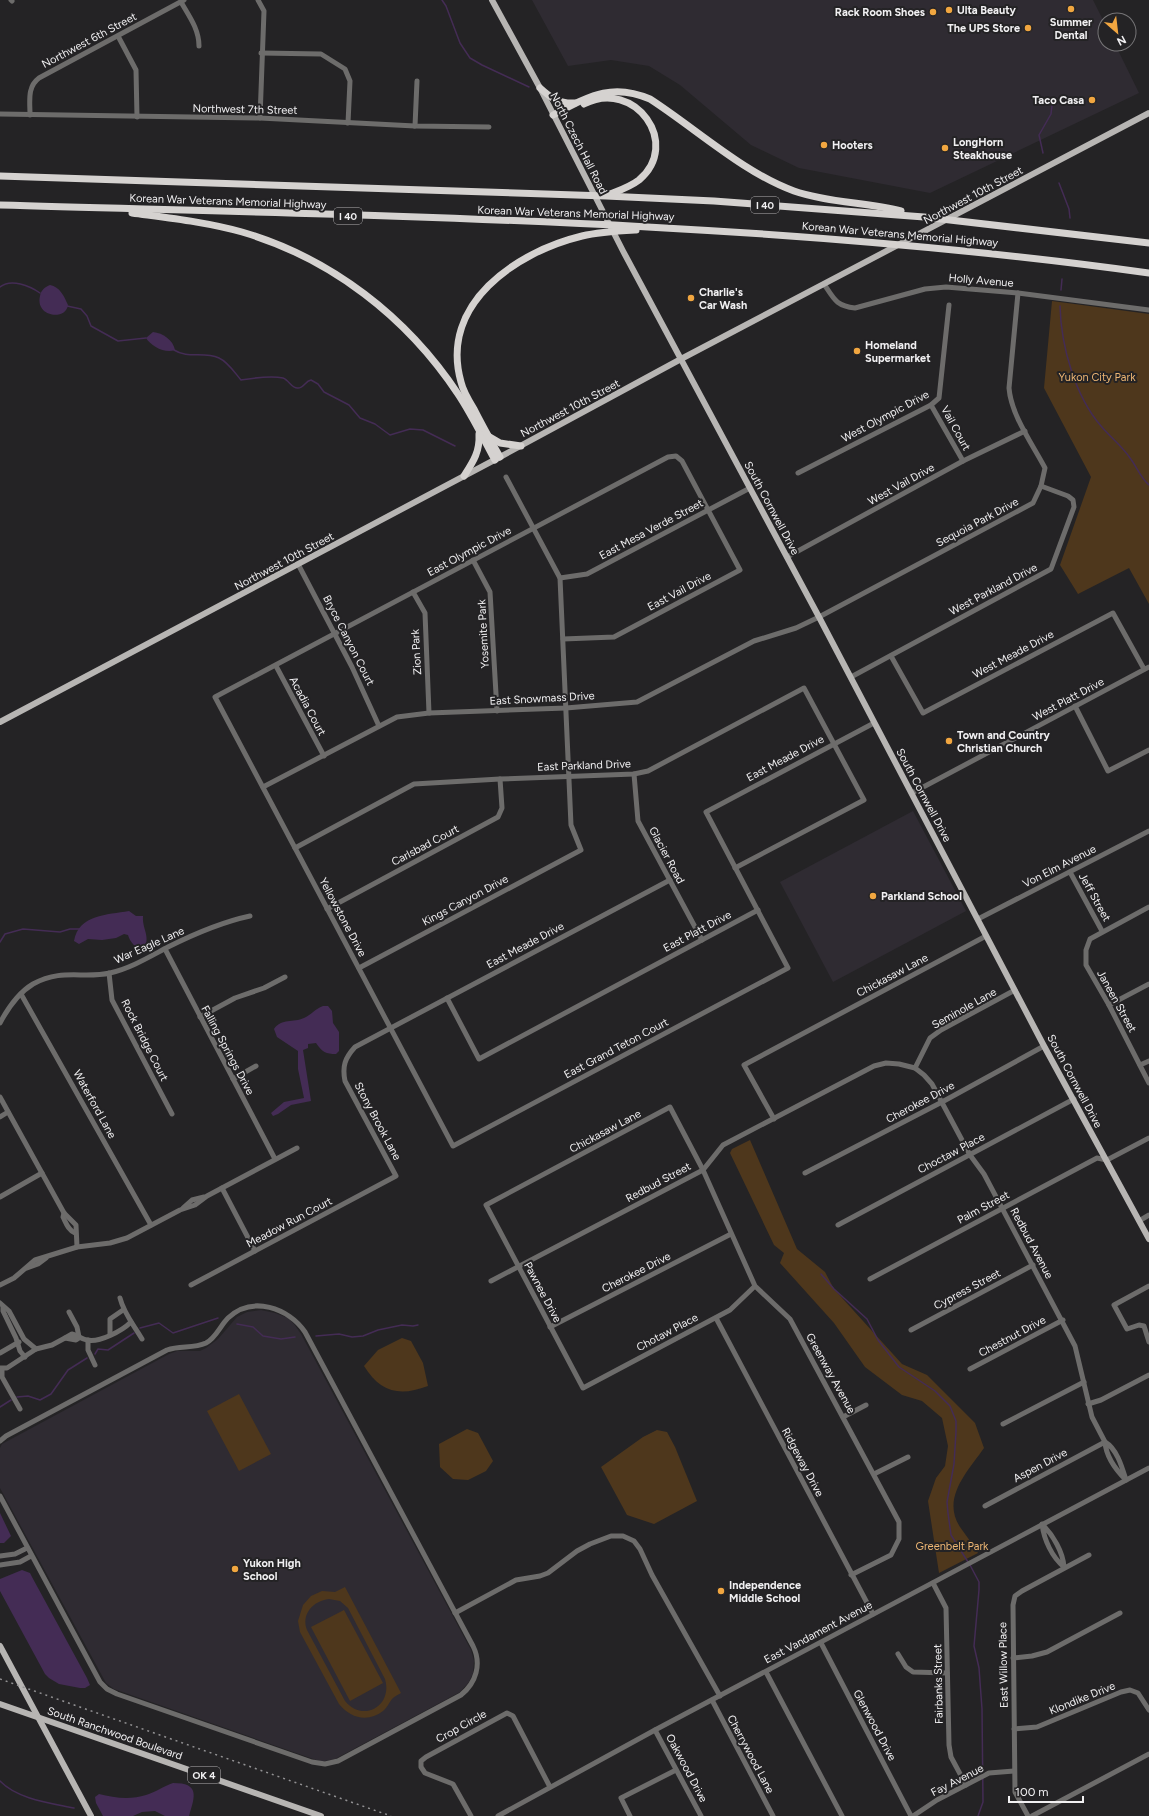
<svg xmlns="http://www.w3.org/2000/svg" width="1149" height="1816" font-family="Figtree,sans-serif">
<rect width="100%" height="100%" fill="#242325"/>
<g fill="#2f2b32">
<polygon points="532,0 1093,0 1105,24 1105,44 1115,44 1139,93 930,193 799,168 751,145 680,85 649,66 611,60 568,66"/>
<polygon points="913,811 966,911 833,982 780,882"/>
<polygon points="261,1310 275,1313 288,1318 294,1324 301,1334 471,1650 474,1661 473,1673 469,1682 460,1692 335,1759 325,1761 319,1761 114,1689 106,1683 0,1488 0,1448 2,1444 169,1354 177,1351 200,1351 206,1348 218,1339 237,1317 247,1312"/>
</g>
<g fill="#4e371c" fill-rule="evenodd">
<polygon points="1052,301 1149,314 1149,604 1129,568 1078,594 1060,565 1091,477 1044,388"/>
<path d="M750,1140L797,1249L825,1272L834,1289L902,1364L927,1375L975,1423L984,1448C968,1471 941,1498 960,1527C966,1536 973,1544 978,1553L939,1573L928,1501L936,1478L945,1466L948,1446L942,1418L922,1401L902,1395L865,1367L834,1323L780,1263L784,1253L774,1245L730,1153L732,1149Z"/>
<path d="M402,1338L411,1341L423,1363L428,1386C399,1397 380,1392 364,1366L378,1350Z"/>
<polygon points="239,1394 271,1454 239,1471 207,1411"/>
<polygon points="467,1429 478,1433 493,1461 486,1471 468,1480 453,1479 440,1467 439,1444"/>
<polygon points="657,1430 667,1432 675,1447 697,1501 654,1524 627,1515 601,1467 643,1437"/>
<path d="M345,1587L401,1693C398,1695 395,1696 393,1698C389,1702 388,1707 383,1711C368,1723 350,1718 339,1704L300,1632L298,1621L303,1605L311,1596L322,1591L335,1592ZM329,1599L340,1601L348,1608L385,1679C393,1706 363,1723 345,1701L307,1630C301,1614 313,1601 329,1599Z"/>
<polygon points="344,1610 383,1683 350,1701 311,1627"/>
</g>
<g fill="#442c55">
<path d="M50,285C60,287 64,296 68,305C66,321 35,317 40,296C41,290 45,287 50,285Z"/>
<path d="M153,332C163,333 173,340 175,350C165,354 151,346 146,338Z"/>
<path d="M129,911L136,916H143C142,929 150,934 145,949C136,950 130,942 128,935L124,934L116,938L102,940L88,939L79,944L74,941C79,914 107,915 129,911Z"/>
<path d="M323,1006H328L332,1011L333,1023L339,1032V1051L336,1054C326,1054 322,1052 316,1043L308,1044V1048L303,1050L311,1101L291,1105L278,1114L273,1116L271,1113L284,1102L304,1098L298,1069V1051L277,1037L274,1029C282,1018 293,1023 304,1018C311,1015 315,1009 323,1006Z"/>
<polygon points="0,1513 11,1536 4,1543 0,1543"/>
<polygon points="22,1570 30,1573 32,1577 87,1678 90,1685 85,1688 80,1688 59,1684 49,1678 45,1674 0,1591 0,1579"/>
<path d="M173,1783C200,1783 195,1796 189,1816H165L155,1811L142,1812L133,1816H103L96,1803L95,1797L99,1794C114,1798 131,1800 146,1795C156,1792 164,1786 173,1783Z"/>
</g>
<g fill="none" stroke-linecap="round" stroke-linejoin="round">
<g stroke="#442c55" stroke-width="1.5">
<polyline points="442,0 446,6 460,43 470,58 482,65 529,87"/>
<polyline points="1043,153 1039,135 1051,114 1052,105"/>
<polyline points="1059,183 1069,209 1070,218"/>
<path d="M0,287C11,278 30,286 40,293"/>
<polyline points="1061,290 1062,279"/>
<polyline points="67,306 81,309 87,316 91,326 118,341 146,338"/>
<path d="M1060,306C1061,346 1075,396 1101,426C1110,437 1122,446 1130,458C1137,467 1140,477 1149,485"/>
<path d="M174,350C188,359 204,351 219,358C228,362 235,373 241,380C254,378 270,375 283,378C289,380 292,389 298,388C304,388 305,381 311,380L318,384L324,392L349,405L360,418L375,424L390,435L410,429L423,430L455,446"/>
<polyline points="0,942 5,934 23,929 60,932 70,929 81,929"/>
<polyline points="821,1274 834,1289 867,1319 878,1340 899,1367 935,1391 950,1406 956,1421 956,1432 954,1464 947,1502 948,1513 951,1535 968,1562"/>
<polyline points="237,1324 253,1327 263,1336 281,1339 295,1337"/>
<polyline points="140,1328 159,1323 173,1333 218,1318"/>
<polyline points="316,1336 339,1334 352,1337 363,1336 378,1330 402,1325 413,1326 418,1325"/>
<polyline points="95,1354 98,1349 108,1350 134,1333"/>
<polyline points="17,1397 28,1396 40,1400 51,1394 68,1370 87,1358"/>
<polyline points="0,1407 11,1400"/>
<polyline points="970,1565 979,1582 979,1590 974,1646 979,1668 982,1709 983,1802 978,1816"/>
<path d="M0,1781C17,1799 50,1803 74,1808"/>
</g>
<g stroke="#6d6c6b" stroke-width="5">
<polyline points="11,0 12,1"/>
<polyline points="258,0 264,11 260,118"/>
<path d="M181,2C189,16 199,29 199,46"/>
<polyline points="118,36 136,70 137,117"/>
<polyline points="261,53 321,54 345,69 350,81 348,123"/>
<polyline points="0,114 260,118 415,126 489,127"/>
<path d="M30,115C30,101 27,87 39,78L184,0"/>
<polyline points="415,126 417,81"/>
<path d="M824,284C834,299 836,306 855,308L925,289L946,287L1018,293L1149,310"/>
<polyline points="931,405 963,461"/>
<polyline points="798,473 931,405 939,398 949,305"/>
<polyline points="787,557 963,461 1025,431"/>
<polyline points="473,560 490,592 497,711"/>
<polyline points="298,564 352,667 379,726"/>
<polyline points="560,578 587,574 750,488"/>
<polyline points="413,592 425,613 429,713"/>
<polyline points="563,639 614,637 740,570 682,461 676,456 668,457 215,697 453,1146 788,968 706,812 874,723"/>
<polyline points="891,656 923,713 1113,613 1144,669"/>
<polyline points="276,666 324,756"/>
<polyline points="851,677 1051,569 1074,507 1073,500 1068,496 1041,486"/>
<polyline points="1075,706 1108,771 1149,750"/>
<polyline points="634,774 638,821 702,940"/>
<path d="M263,787L397,717L429,713L566,708L637,702L754,641L796,628L819,617L1033,503L1041,486L1045,468C1033,445 1011,415 1009,388L1018,293"/>
<polyline points="912,793 1149,667"/>
<polyline points="295,848 414,784 500,779 634,774 648,771 804,688 864,800 735,868"/>
<polyline points="1070,872 1102,931"/>
<polyline points="1149,907 1090,939 1086,950 1086,965 1109,1005 1149,1083"/>
<polyline points="327,909 498,817 502,808 500,779"/>
<polyline points="978,919 1149,831"/>
<polyline points="165,949 275,1159"/>
<polyline points="359,968 581,850 571,825 560,578 506,477"/>
<polyline points="109,973 112,1000 172,1114"/>
<polyline points="21,994 151,1225"/>
<polyline points="447,998 479,1059 758,910"/>
<polyline points="1109,1005 1149,984"/>
<polyline points="200,1017 235,998 264,988 285,977"/>
<path d="M0,1023C8,1008 18,993 33,984C62,968 83,979 110,973C131,968 149,957 168,947C194,934 222,922 250,916"/>
<polyline points="1140,1065 1149,1061"/>
<polyline points="915,1068 930,1038 941,1030 1015,990"/>
<polyline points="233,1079 256,1066"/>
<polyline points="0,1097 64,1213 76,1225 77,1247"/>
<polyline points="0,1117 8,1112"/>
<polyline points="774,1119 744,1065 986,936"/>
<polyline points="805,1173 942,1102 1044,1046"/>
<polyline points="222,1188 255,1251"/>
<polyline points="0,1197 42,1173"/>
<polyline points="183,1208 192,1200 204,1197"/>
<path d="M64,1213L63,1217C66,1223 68,1230 75,1233"/>
<polyline points="1139,1221 1149,1215"/>
<polyline points="838,1225 1074,1099"/>
<polyline points="27,1268 38,1264 46,1258"/>
<polyline points="870,1279 1097,1158 1107,1160 1149,1138"/>
<polyline points="491,1281 703,1170 723,1145 874,1066 886,1063 899,1064 915,1068 924,1075 932,1084 970,1155 984,1174 1075,1346 1092,1417 1105,1442 985,1506"/>
<polyline points="0,1285 14,1278 35,1260 77,1247 110,1243 127,1238 180,1210 195,1205 207,1196 297,1148"/>
<path d="M191,1285L396,1176L345,1081C342,1066 345,1058 355,1047L670,880"/>
<polyline points="755,1286 730,1310 583,1388 486,1205 670,1107 703,1170 755,1286 790,1319 899,1522 899,1539 891,1555 851,1575"/>
<polyline points="1149,1286 1114,1305 1127,1329 1139,1325 1144,1326 1149,1342"/>
<path d="M120,1298C124,1314 134,1325 142,1339"/>
<polyline points="0,1303 9,1311 24,1339 36,1349"/>
<polyline points="3,1307 3,1311 16,1338 20,1351 25,1357"/>
<polyline points="69,1312 77,1327 79,1337"/>
<polyline points="716,1318 873,1614"/>
<polyline points="550,1327 731,1234"/>
<polyline points="911,1330 1033,1265"/>
<polyline points="110,1334 110,1319 123,1310"/>
<path d="M79,1338L76,1340L65,1338L72,1334C77,1335 81,1339 87,1340C99,1343 122,1331 131,1322"/>
<polyline points="88,1340 88,1350 95,1365"/>
<polyline points="0,1353 19,1342"/>
<polyline points="0,1368 7,1368 36,1349 52,1345 65,1338"/>
<polyline points="2,1369 2,1377 20,1409"/>
<polyline points="970,1369 1063,1320"/>
<polyline points="1088,1404 1101,1400 1149,1375"/>
<polyline points="843,1417 866,1405"/>
<polyline points="1003,1424 1084,1382"/>
<path d="M0,1441L6,1436L167,1350C180,1345 193,1349 206,1343C216,1338 220,1326 228,1318C252,1295 289,1308 305,1332L473,1646C482,1664 476,1683 461,1695L338,1761L325,1764L312,1762L117,1694L107,1689L100,1682L0,1496"/>
<path d="M1105,1442C1117,1449 1122,1467 1126,1480C1116,1470 1106,1456 1105,1442Z"/>
<polyline points="874,1474 908,1457"/>
<path d="M1042,1524C1053,1535 1063,1552 1064,1567C1052,1557 1044,1540 1042,1524Z"/>
<polyline points="0,1556 15,1554 27,1548"/>
<polyline points="0,1565 20,1562 31,1556"/>
<polyline points="933,1583 946,1608 949,1745 951,1757 966,1785"/>
<polyline points="455,1613 516,1580 540,1576 548,1573 577,1551 590,1544 611,1536 623,1536 634,1541 640,1549 652,1575 720,1696"/>
<polyline points="821,1643 911,1816"/>
<polyline points="898,1654 906,1667 913,1672 947,1673"/>
<polyline points="1013,1658 1032,1656 1047,1652 1120,1613"/>
<polyline points="766,1672 842,1816"/>
<polyline points="712,1700 773,1816"/>
<polyline points="1014,1729 1037,1727 1121,1692 1130,1690 1138,1693 1149,1710"/>
<polyline points="655,1730 701,1816"/>
<polyline points="471,1816 453,1784 425,1773 421,1767 421,1761 426,1757 507,1713 513,1716 550,1787"/>
<polyline points="498,1816 655,1730 1149,1468"/>
<polyline points="630,1816 621,1798 676,1770"/>
<polyline points="913,1816 937,1800 989,1773 1014,1771"/>
<polyline points="1028,1816 1015,1792 1013,1605 1015,1596 1022,1591 1089,1555"/>
<polyline points="1032,1816 1149,1754"/>
</g>
<g stroke="#b7b5b3" stroke-width="6">
<polyline points="492,0 540,88 623,251 819,617 1044,1046 1149,1239"/>
<polyline points="0,722 500,457 681,359 1149,113"/>
<polyline points="0,1646 91,1816"/>
<polyline points="0,1704 321,1816"/>
</g>
<g stroke="#d5d2d0" stroke-width="7">
<path d="M540,88C551,98 559,104 575,103"/>
<path d="M584,104C635,78 682,144 639,180C630,187 618,191 608,195"/>
<path d="M553,115C588,97 611,82 650,99C695,128 744,173 794,191C829,203 866,202 901,211"/>
<polyline points="0,176 606,196 714,201 924,217 1149,243"/>
<path d="M0,205C383,216 768,220 1149,273"/>
<path d="M132,213C169,218 206,222 242,232C331,258 407,317 458,394C472,415 483,438 495,460"/>
<polyline points="488,436 500,443 521,446"/>
<path d="M500,457C491,441 482,425 474,409C469,401 463,391 461,382C439,304 516,252 582,236C599,232 618,231 636,230"/>
<path d="M464,476C473,462 480,452 479,434"/>
</g>
<polyline stroke="#929193" stroke-width="1.5" stroke-dasharray="2 4" stroke-linecap="butt" points="0,1679 391,1816"/>
</g>
<g fill="#f1a640" stroke="#242325" stroke-width="1.5">
<circle cx="1071" cy="9" r="4"/>
<circle cx="949" cy="10" r="4"/>
<circle cx="933" cy="12" r="4"/>
<circle cx="1028" cy="28" r="4"/>
<circle cx="1092" cy="100" r="4"/>
<circle cx="824" cy="145" r="4"/>
<circle cx="945" cy="148" r="4"/>
<circle cx="691" cy="298" r="4"/>
<circle cx="857" cy="351" r="4"/>
<circle cx="949" cy="741" r="4"/>
<circle cx="873" cy="896" r="4"/>
<circle cx="235" cy="1569" r="4"/>
<circle cx="721" cy="1591" r="4"/>
</g>
<g text-anchor="middle" stroke-width="4" stroke-linejoin="round" paint-order="stroke">
<g fill="#242325" stroke="#b4b2b4" stroke-width="1">
<rect x="751" y="197" width="28" height="16" rx="3"/>
<rect x="334" y="208" width="28" height="16" rx="3"/>
<rect x="188" y="1767" width="32" height="16" rx="3"/>
</g>
<g font-size="10" font-weight="bold" fill="#f1f0f2">
<text x="765" y="209">I 40</text>
<text x="348" y="220">I 40</text>
<text x="204" y="1779">OK 4</text>
</g>
<g font-size="11" font-weight="bold" fill="#f1f0f2" stroke="#242325" text-anchor="start">
<text x="957" y="14">Ulta Beauty</text>
<text x="925" y="16" text-anchor="end">Rack Room Shoes</text>
<text x="1071" y="26" text-anchor="middle">Summer<tspan x="1071" dy="13">Dental</tspan></text>
<text x="1020" y="32" text-anchor="end">The UPS Store</text>
<text x="1084" y="104" text-anchor="end">Taco Casa</text>
<text x="953" y="146">LongHorn<tspan x="953" dy="13">Steakhouse</tspan></text>
<text x="832" y="149">Hooters</text>
<text x="699" y="296">Charlie's<tspan x="699" dy="13">Car Wash</tspan></text>
<text x="865" y="349">Homeland<tspan x="865" dy="13">Supermarket</tspan></text>
<text x="957" y="739">Town and Country<tspan x="957" dy="13">Christian Church</tspan></text>
<text x="881" y="900">Parkland School</text>
<text x="243" y="1567">Yukon High<tspan x="243" dy="13">School</tspan></text>
<text x="729" y="1589">Independence<tspan x="729" dy="13">Middle School</tspan></text>
</g>
<g font-size="11" fill="#f1f0f2" stroke="#242325">
<text transform="translate(89 40) rotate(-28)" y="4">Northwest 6th Street</text>
<text transform="translate(245 109) rotate(1)" y="4">Northwest 7th Street</text>
<text transform="translate(579 143) rotate(63)" y="4">North Czech Hall Road</text>
<text transform="translate(973 195) rotate(-28)" y="4">Northwest 10th Street</text>
<text transform="translate(228 201) rotate(2)" y="4">Korean War Veterans Memorial Highway</text>
<text transform="translate(576 213) rotate(2)" y="4">Korean War Veterans Memorial Highway</text>
<text transform="translate(900 234) rotate(5)" y="4">Korean War Veterans Memorial Highway</text>
<text transform="translate(981 280) rotate(5)" y="4">Holly Avenue</text>
<text transform="translate(570 408) rotate(-28)" y="4">Northwest 10th Street</text>
<text transform="translate(885 416) rotate(-28)" y="4">West Olympic Drive</text>
<text transform="translate(956 428) rotate(61)" y="4">Vail Court</text>
<text transform="translate(901 484) rotate(-29)" y="4">West Vail Drive</text>
<text transform="translate(772 508) rotate(62)" y="4">South Cornwell Drive</text>
<text transform="translate(977 522) rotate(-28)" y="4">Sequoia Park Drive</text>
<text transform="translate(651 529) rotate(-28)" y="4">East Mesa Verde Street</text>
<text transform="translate(469 551) rotate(-28)" y="4">East Olympic Drive</text>
<text transform="translate(284 561) rotate(-28)" y="4">Northwest 10th Street</text>
<text transform="translate(993 589) rotate(-28)" y="4">West Parkland Drive</text>
<text transform="translate(679 591) rotate(-28)" y="4">East Vail Drive</text>
<text transform="translate(483 634) rotate(-93)" y="4">Yosemite Park</text>
<text transform="translate(349 640) rotate(63)" y="4">Bryce Canyon Court</text>
<text transform="translate(416 652) rotate(-93)" y="4">Zion Park</text>
<text transform="translate(1013 654) rotate(-28)" y="4">West Meade Drive</text>
<text transform="translate(542 698) rotate(-3)" y="4">East Snowmass Drive</text>
<text transform="translate(1068 699) rotate(-28)" y="4">West Platt Drive</text>
<text transform="translate(308 706) rotate(62)" y="4">Acadia Court</text>
<text transform="translate(785 758) rotate(-28)" y="4">East Meade Drive</text>
<text transform="translate(584 765) rotate(-2)" y="4">East Parkland Drive</text>
<text transform="translate(924 795) rotate(62)" y="4">South Cornwell Drive</text>
<text transform="translate(425 845) rotate(-28)" y="4">Carlsbad Court</text>
<text transform="translate(667 855) rotate(62)" y="4">Glacier Road</text>
<text transform="translate(1059 866) rotate(-27)" y="4">Von Elm Avenue</text>
<text transform="translate(1095 897) rotate(61)" y="4">Jeff Street</text>
<text transform="translate(465 900) rotate(-28)" y="4">Kings Canyon Drive</text>
<text transform="translate(343 917) rotate(62)" y="4">Yellowstone Drive</text>
<text transform="translate(697 931) rotate(-28)" y="4">East Platt Drive</text>
<text transform="translate(149 945) rotate(-24)" y="4">War Eagle Lane</text>
<text transform="translate(525 945) rotate(-28)" y="4">East Meade Drive</text>
<text transform="translate(892 975) rotate(-28)" y="4">Chickasaw Lane</text>
<text transform="translate(1117 1001) rotate(61)" y="4">Janeen Street</text>
<text transform="translate(964 1008) rotate(-29)" y="4">Seminole Lane</text>
<text transform="translate(145 1040) rotate(63)" y="4">Rock Bridge Court</text>
<text transform="translate(616 1048) rotate(-28)" y="4">East Grand Teton Court</text>
<text transform="translate(228 1050) rotate(62)" y="4">Falling Springs Drive</text>
<text transform="translate(1075 1081) rotate(62)" y="4">South Cornwell Drive</text>
<text transform="translate(920 1102) rotate(-28)" y="4">Cherokee Drive</text>
<text transform="translate(95 1104) rotate(61)" y="4">Waterford Lane</text>
<text transform="translate(378 1121) rotate(62)" y="4">Stony Brook Lane</text>
<text transform="translate(605 1131) rotate(-28)" y="4">Chickasaw Lane</text>
<text transform="translate(951 1153) rotate(-28)" y="4">Choctaw Place</text>
<text transform="translate(658 1182) rotate(-28)" y="4">Redbud Street</text>
<text transform="translate(983 1207) rotate(-28)" y="4">Palm Street</text>
<text transform="translate(289 1222) rotate(-28)" y="4">Meadow Run Court</text>
<text transform="translate(1032 1243) rotate(62)" y="4">Redbud Avenue</text>
<text transform="translate(636 1272) rotate(-27)" y="4">Cherokee Drive</text>
<text transform="translate(967 1289) rotate(-28)" y="4">Cypress Street</text>
<text transform="translate(543 1292) rotate(62)" y="4">Pawnee Drive</text>
<text transform="translate(667 1332) rotate(-28)" y="4">Chotaw Place</text>
<text transform="translate(1012 1336) rotate(-28)" y="4">Chestnut Drive</text>
<text transform="translate(831 1373) rotate(61)" y="4">Greenway Avenue</text>
<text transform="translate(803 1462) rotate(62)" y="4">Ridgeway Drive</text>
<text transform="translate(1040 1465) rotate(-28)" y="4">Aspen Drive</text>
<text transform="translate(818 1632) rotate(-28)" y="4">East Vandament Avenue</text>
<text transform="translate(1003 1665) rotate(-91)" y="4">East Willow Place</text>
<text transform="translate(938 1684) rotate(-91)" y="4">Fairbanks Street</text>
<text transform="translate(1082 1698) rotate(-22)" y="4">Klondike Drive</text>
<text transform="translate(875 1725) rotate(62)" y="4">Glenwood Drive</text>
<text transform="translate(461 1726) rotate(-29)" y="4">Crop Circle</text>
<text transform="translate(115 1733) rotate(19)" y="4">South Ranchwood Boulevard</text>
<text transform="translate(751 1754) rotate(62)" y="4">Cherrywood Lane</text>
<text transform="translate(687 1768) rotate(62)" y="4">Oakwood Drive</text>
<text transform="translate(957 1780) rotate(-27)" y="4">Fay Avenue</text>
</g>
<g font-size="11" fill="#ecb573" stroke="#242325">
<text x="1097" y="381">Yukon City Park</text>
<text x="952" y="1550">Greenbelt Park</text>
</g>
</g>
<g transform="translate(1117 32) rotate(152)"><circle r="19" fill="#242325" stroke="#767577"/>
<path d="M0-3L7 15L0 10L-7 15Z" fill="#f1a640"/>
<text y="-6" font-size="11" font-weight="bold" text-anchor="middle" fill="#f1f0f2">N</text>
</g>
<path d="M1009 1796v6h74v-6" fill="none" stroke="#f1f0f2" stroke-width="2"/>
<text x="1015" y="1796" font-size="12" fill="#f1f0f2" stroke="#242325" stroke-width="3" paint-order="stroke">100 m</text>
</svg>
